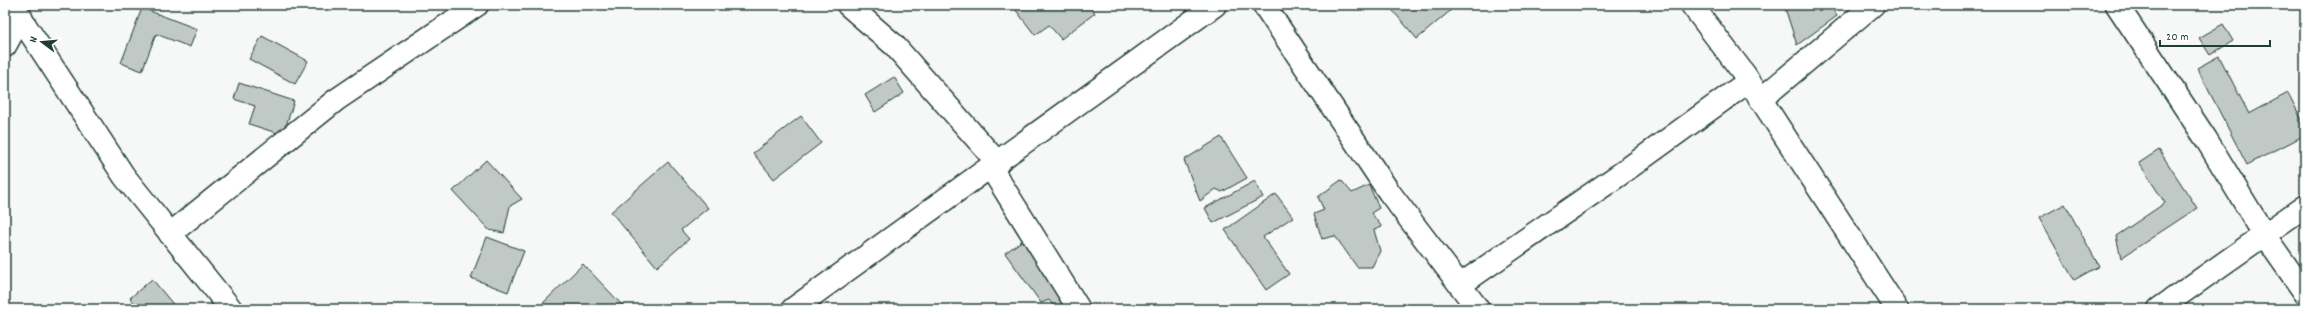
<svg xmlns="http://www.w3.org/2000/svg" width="2310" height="314" font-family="Dekko,sans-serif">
<rect width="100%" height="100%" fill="#f6f7f7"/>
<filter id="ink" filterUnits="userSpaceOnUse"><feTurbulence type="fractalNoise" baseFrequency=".025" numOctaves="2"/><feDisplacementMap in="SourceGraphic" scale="8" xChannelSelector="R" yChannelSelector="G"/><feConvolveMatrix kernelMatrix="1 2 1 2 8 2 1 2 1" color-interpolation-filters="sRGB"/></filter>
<g filter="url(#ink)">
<g fill="#c0c9c6" stroke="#1f3d34">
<polygon points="1020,5 1089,5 1095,13 1061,39 1049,25 1035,35 1015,9"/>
<polygon points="1388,5 1457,5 1417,39"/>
<polygon points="1784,5 1830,5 1837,16 1797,45"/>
<polygon points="142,8 197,29 190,47 156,34 142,71 121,63"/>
<polygon points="2223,24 2233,41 2210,55 2199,38"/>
<polygon points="262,36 308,61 295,84 249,59"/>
<polygon points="2219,56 2249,114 2288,93 2305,126 2305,135 2247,165 2197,68"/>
<polygon points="894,77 904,93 875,112 865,95"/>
<polygon points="239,83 294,101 283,135 249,124 255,106 234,99"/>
<polygon points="801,116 821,143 774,179 753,153"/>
<polygon points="1221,137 1247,178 1222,192 1216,189 1200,201 1184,160"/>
<polygon points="2159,150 2197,208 2121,258 2116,236 2165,203 2139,163"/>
<polygon points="486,160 522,199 510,206 504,233 489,230 453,191"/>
<polygon points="668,162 708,208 681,230 689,239 657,267 611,212"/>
<polygon points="1341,180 1352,193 1369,185 1379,208 1371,213 1382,227 1374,230 1380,251 1372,267 1357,267 1335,236 1322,239 1314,214 1324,210 1318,197"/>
<polygon points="1255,181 1263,197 1213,223 1205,208"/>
<polygon points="1276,194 1293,217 1263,237 1289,274 1266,290 1225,230"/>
<polygon points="2065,204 2099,266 2074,280 2039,218"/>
<polygon points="487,237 524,251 508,292 471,278"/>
<polygon points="1023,240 1068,303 1060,309 1056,309 1049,300 1041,303 1005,253"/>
<polygon points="583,264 626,309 537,309"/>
<polygon points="152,279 177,309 139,309 130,298"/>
</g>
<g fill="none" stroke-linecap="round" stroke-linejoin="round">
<defs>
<g id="minor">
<polyline points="12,5 124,176 231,309"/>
<polyline points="848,5 894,45 998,163"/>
<polyline points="1264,5 1389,192 1478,309"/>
<polyline points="1692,5 1745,75 1897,309"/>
<polyline points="2117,5 2206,139 2265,236 2305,293"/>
<polyline points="5,46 21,17"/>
<polyline points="1760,100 1873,5"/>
<polyline points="991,168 1079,309"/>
<polyline points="170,234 336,100 477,5"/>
<polyline points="1460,285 1619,175 1749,81"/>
<polyline points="793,309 1215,5"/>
<polyline points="2159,309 2305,206"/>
</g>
</defs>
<use href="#minor" stroke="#1f3d34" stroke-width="25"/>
<use href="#minor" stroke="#fff" stroke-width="22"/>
</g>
</g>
<rect width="2310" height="314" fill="none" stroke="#fff" stroke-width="20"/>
<rect x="10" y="10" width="2290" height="294" fill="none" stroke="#1f3d34" stroke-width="1.5" filter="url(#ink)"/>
<g transform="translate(42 42) rotate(286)" stroke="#ffffff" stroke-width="3" paint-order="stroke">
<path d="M0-3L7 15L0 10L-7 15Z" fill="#1f3d34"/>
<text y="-6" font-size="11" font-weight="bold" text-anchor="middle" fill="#1f3d34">N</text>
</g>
<path d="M2160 40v6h110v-6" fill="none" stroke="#1f3d34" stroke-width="2"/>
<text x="2166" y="40" font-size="12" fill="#1f3d34" stroke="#ffffff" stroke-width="3" paint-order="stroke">20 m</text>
</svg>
